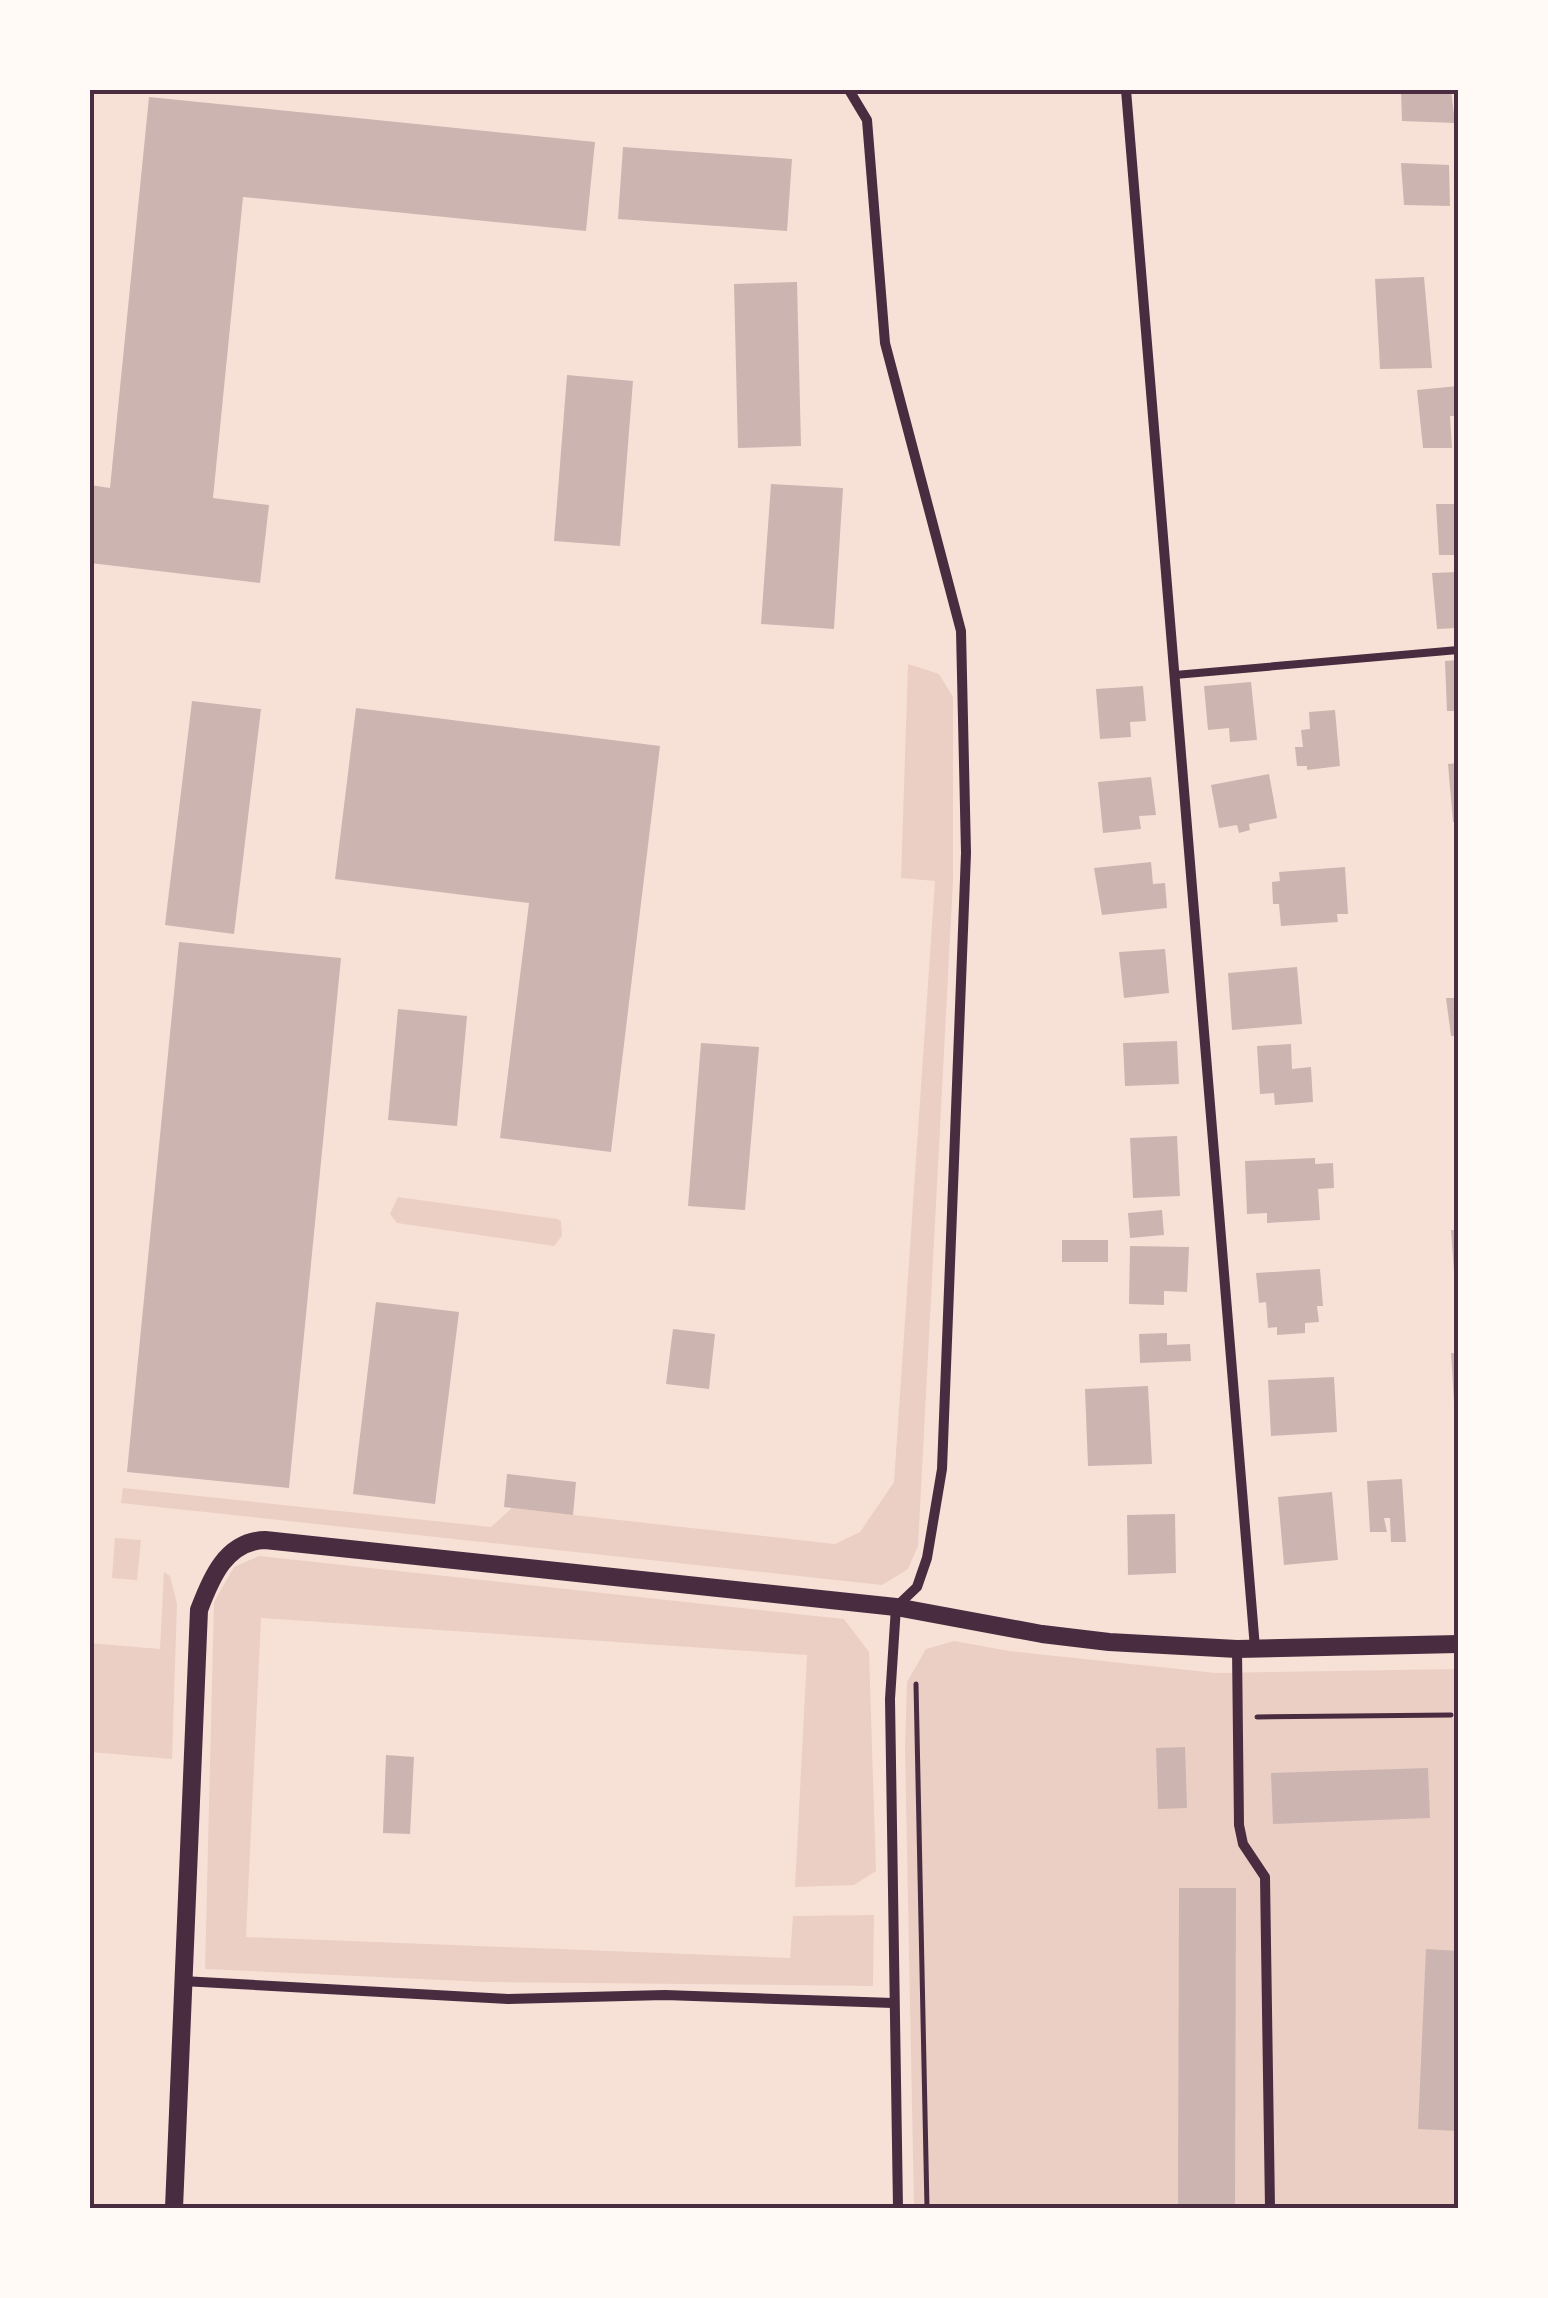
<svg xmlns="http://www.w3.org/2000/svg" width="1548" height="2298" font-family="'Fira Sans',sans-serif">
<rect width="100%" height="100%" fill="#f7e1d7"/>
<g fill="#ebcfc5">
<polygon points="908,664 939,674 953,697 953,881 918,1546 908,1569 882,1585 121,1503 123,1488 491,1527 512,1508 835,1544 860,1532 894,1482 935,881 901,878"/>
<polygon points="398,1197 557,1219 561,1221 562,1236 554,1246 397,1223 390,1214"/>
<polygon points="115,1538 141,1540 137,1580 112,1578"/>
<polygon points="259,1556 844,1619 869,1652 876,1871 854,1885 795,1887 807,1655 261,1618 246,1937 790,1958 793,1916 874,1915 873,1986 486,1982 205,1969 214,1602 234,1567"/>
<polygon points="164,1572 170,1576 177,1604 172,1759 90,1752 90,1643 160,1649"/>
<polygon points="954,1641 1009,1651 1216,1673 1458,1669 1458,2208 914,2208 905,1748 907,1682 926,1649"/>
</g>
<g fill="#ccb4b1">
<polygon points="1401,90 1451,90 1455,123 1402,121"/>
<polygon points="149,97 595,142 586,231 243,197 213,498 269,505 260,583 90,563 90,485 110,488"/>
<polygon points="623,147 792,159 787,231 618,219"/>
<polygon points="1401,163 1449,165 1450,206 1404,205"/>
<polygon points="1424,277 1432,368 1380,369 1375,279"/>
<polygon points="797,282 801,446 738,448 734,284"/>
<polygon points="567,375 633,381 620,546 554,541"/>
<polygon points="1458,386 1458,416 1450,416 1452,448 1423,448 1417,390"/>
<polygon points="771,484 843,488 834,629 761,624"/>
<polygon points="1436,504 1458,504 1458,555 1439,555"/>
<polygon points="1458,572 1458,628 1437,629 1432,573"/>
<polygon points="1458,660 1458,711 1447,711 1445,661"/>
<polygon points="1251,682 1257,740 1230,742 1229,728 1208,730 1204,686"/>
<polygon points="1143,686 1146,721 1130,722 1131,737 1100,739 1096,689"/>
<polygon points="192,701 261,709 234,934 165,925"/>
<polygon points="356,708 660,746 611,1152 500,1138 529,903 335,879"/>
<polygon points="1335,710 1340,766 1307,770 1307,766 1297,766 1295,747 1303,747 1301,730 1310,729 1309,712"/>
<polygon points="1458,763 1458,822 1453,822 1448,764"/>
<polygon points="1269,774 1277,818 1249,824 1250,830 1239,833 1237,825 1219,828 1211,785"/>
<polygon points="1151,777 1156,815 1139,816 1141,829 1103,833 1098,782"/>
<polygon points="1151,862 1153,884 1165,883 1167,908 1102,915 1094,868"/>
<polygon points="1345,867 1348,914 1337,914 1338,922 1281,926 1279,904 1273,904 1272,882 1280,881 1279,872"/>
<polygon points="179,942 341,958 289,1488 127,1472"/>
<polygon points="1165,949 1169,993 1124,998 1119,952"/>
<polygon points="1297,967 1302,1024 1232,1030 1228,973"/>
<polygon points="1446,998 1458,998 1458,1036 1451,1036"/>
<polygon points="398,1009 467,1016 457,1126 388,1120"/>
<polygon points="1177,1041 1179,1084 1125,1086 1123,1043"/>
<polygon points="701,1043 759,1047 745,1210 688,1206"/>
<polygon points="1291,1044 1292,1069 1311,1067 1313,1102 1275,1105 1274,1093 1260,1094 1257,1046"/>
<polygon points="1177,1136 1180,1196 1133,1198 1130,1138"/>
<polygon points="1315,1158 1315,1164 1333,1163 1334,1188 1318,1189 1320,1220 1267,1223 1267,1213 1247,1214 1245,1161"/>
<polygon points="1162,1210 1164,1235 1130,1238 1128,1213"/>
<polygon points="1451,1230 1458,1230 1458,1286 1455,1286"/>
<rect x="1062" y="1240" width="46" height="22"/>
<polygon points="1130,1246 1189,1247 1187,1292 1164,1291 1164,1305 1129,1304"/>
<polygon points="1320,1269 1323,1306 1317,1306 1319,1322 1305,1323 1305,1333 1277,1335 1277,1327 1268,1328 1266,1302 1259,1303 1256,1273"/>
<polygon points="376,1302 459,1312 435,1504 353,1494"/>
<polygon points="673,1329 715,1334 709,1389 666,1384"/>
<polygon points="1167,1333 1167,1345 1190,1344 1191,1361 1140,1363 1139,1334"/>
<polygon points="1451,1353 1458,1353 1458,1402 1454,1402"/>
<polygon points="1334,1377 1337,1432 1271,1436 1268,1380"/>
<polygon points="1148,1386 1152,1464 1088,1466 1085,1389"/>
<polygon points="507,1474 576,1482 573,1515 504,1507"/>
<polygon points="1402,1479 1406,1542 1391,1542 1390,1518 1384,1518 1387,1532 1370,1532 1367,1481"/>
<polygon points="1332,1492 1338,1560 1284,1565 1278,1497"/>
<polygon points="1175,1514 1176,1573 1128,1575 1127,1515"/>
<polygon points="1185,1747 1187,1808 1158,1809 1156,1748"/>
<polygon points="386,1755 414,1757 410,1834 383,1833"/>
<polygon points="1428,1768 1430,1818 1273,1824 1271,1773"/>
<polygon points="1179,1888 1236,1888 1235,2208 1178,2208"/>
<polygon points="1426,1949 1458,1951 1458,2131 1418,2129"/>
</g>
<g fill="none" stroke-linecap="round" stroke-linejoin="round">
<g stroke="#4a2c40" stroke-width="5">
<polyline points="916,1684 927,2208"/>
<polyline points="1257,1717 1451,1715"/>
</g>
<polyline stroke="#4a2c40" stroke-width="8" points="1175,675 1458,650"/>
<g stroke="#4a2c40" stroke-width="10">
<polyline points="849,90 867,120 885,343 961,631 966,853 942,1469 927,1558 917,1587 896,1607 890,1699 898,2208"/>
<polyline points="1126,90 1255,1648"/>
<polyline points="1237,1649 1239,1825 1243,1844 1265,1877 1270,2208"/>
<polyline points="182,1981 508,1999 665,1995 893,2003"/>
</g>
<path stroke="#4a2c40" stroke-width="18" d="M174,2208L199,1610C211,1578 226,1541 265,1540L896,1607L1042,1634L1109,1642L1237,1649L1458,1644"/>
</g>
<rect width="1548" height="2298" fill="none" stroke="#fffaf5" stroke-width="185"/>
<rect x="92" y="92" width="1364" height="2114" fill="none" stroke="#4a2c40" stroke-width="4"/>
</svg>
